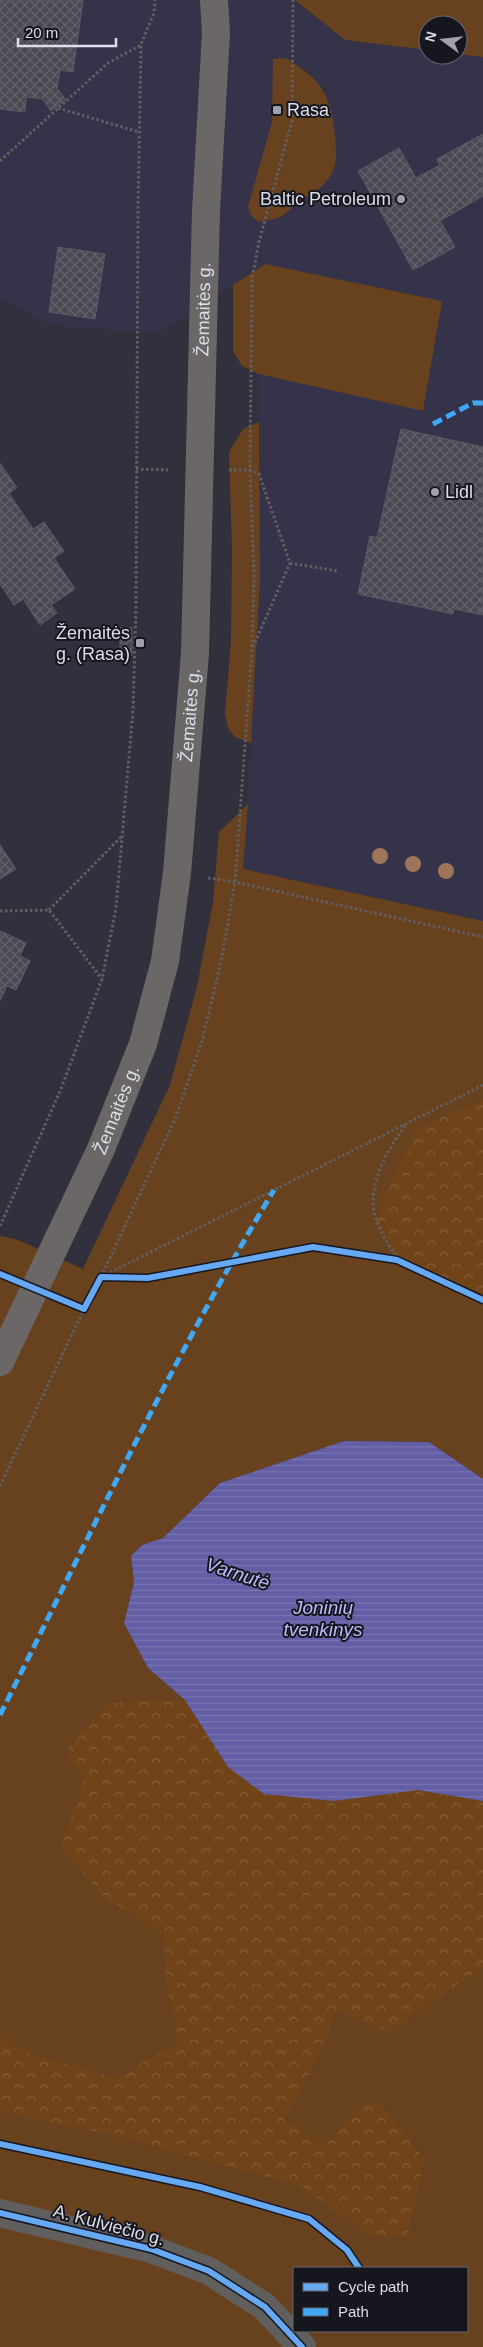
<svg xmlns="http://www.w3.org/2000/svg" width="483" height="2347" font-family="Arial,sans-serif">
<defs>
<pattern id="forest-crowns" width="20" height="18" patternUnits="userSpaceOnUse" patternTransform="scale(1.25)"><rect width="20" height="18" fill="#704418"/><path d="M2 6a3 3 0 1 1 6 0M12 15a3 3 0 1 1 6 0" fill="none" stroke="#845f3a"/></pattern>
<pattern id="water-rules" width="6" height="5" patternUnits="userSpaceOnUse" patternTransform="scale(1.25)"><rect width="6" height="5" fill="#635ea5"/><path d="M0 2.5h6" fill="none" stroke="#7975b2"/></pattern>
<pattern id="building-cross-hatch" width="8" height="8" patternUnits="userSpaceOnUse" patternTransform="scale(1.25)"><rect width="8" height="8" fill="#494953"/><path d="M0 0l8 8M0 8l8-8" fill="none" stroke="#63636c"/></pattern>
</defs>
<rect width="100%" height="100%" fill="#31303c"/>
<polygon fill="#34334a" points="0,0 295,0 345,40 428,50 428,55 458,54 483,57 483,921 243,869 260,578 259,374 423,410 265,264 158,334 49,325 0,297"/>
<g fill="#68421f" fill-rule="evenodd">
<polygon points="295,0 483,0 483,57 458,54 458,25 428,25 428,50 345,40"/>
<path d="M285,58C322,79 330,95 335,135C336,147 338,162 332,173C326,186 312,193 301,201C283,215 280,221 257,221L251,215L248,207L272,122L273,59Z"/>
<polygon points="265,264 442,301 423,411 259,374 242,366 233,351 233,285"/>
<polygon points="259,422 260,578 251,743 235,737 228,728 225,713 231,641 232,549 229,452 243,429"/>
<path d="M248,804L243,869L483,921V1101L480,1100L422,1126L397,1260L483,1300V1479L429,1442L344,1441L220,1483L163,1538L142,1545L131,1556L134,1582L124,1623L148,1668L185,1700L228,1767L483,1801V2347H0V1236L16,1239L83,1269L170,1085L197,987L213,902L219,832ZM294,2268H467V2331H294Z"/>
</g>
<g fill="url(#forest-crowns)">
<polygon points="480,1100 483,1101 483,1300 397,1260 376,1221 398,1166 422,1126"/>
<polygon points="185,1700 228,1767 334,1801 418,1790 483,1801 483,1967 389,2032 337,2010 315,2063 284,2120 326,2145 358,2107 379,2102 425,2160 406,2238 369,2235 301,2186 109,2134 0,2112 0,2036 32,2054 118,2079 148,2059 180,2043 166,1984 164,1935 105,1898 61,1846 84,1780 66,1752 108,1703"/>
</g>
<polygon fill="url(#water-rules)" points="344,1441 429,1442 483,1479 483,1801 418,1790 334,1801 264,1794 228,1767 185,1700 148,1668 124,1623 134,1582 131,1556 142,1545 163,1538 220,1483"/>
<g fill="url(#building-cross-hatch)" stroke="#5b5b65">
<polygon points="0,0 83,0 73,72 60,70 57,88 66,100 51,111 43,99 26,97 25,112 0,109"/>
<polygon points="483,134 483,196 440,221 416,178 440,165 437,159"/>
<polygon points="399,148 455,247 413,270 358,171"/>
<polygon points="58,247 105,254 95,319 49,312"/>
<polygon points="401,429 483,447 483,615 454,609 453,614 358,594 370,536 377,538"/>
<polygon points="0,463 17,488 9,493 33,529 44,522 64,551 54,558 75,589 51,605 57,613 40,625 23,599 14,605 0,584"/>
<rect x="120" y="628" width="12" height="27"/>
<polygon points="0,845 16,869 0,879"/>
<polygon points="0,931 26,943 20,956 30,961 16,990 7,986 0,1001"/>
</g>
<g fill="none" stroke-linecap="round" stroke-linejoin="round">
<g stroke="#615f61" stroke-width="3" stroke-dasharray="2.5 2.5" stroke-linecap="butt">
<polyline points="58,108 139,132"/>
<polyline points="0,161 108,63 141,45"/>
<polyline points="136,469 168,470"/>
<polyline points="229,470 250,470 259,474 290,563 337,571"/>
<polyline points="253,647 290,563"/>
<polyline points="208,878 235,882 483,937"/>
<polyline points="49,910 122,836"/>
<polyline points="0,911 49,910 102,979"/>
<polyline points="0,1226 61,1089 102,979 116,908 133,710 136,606 138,209 141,44 154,13 155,0"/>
<path d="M397,1260C391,1248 382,1235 377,1222C364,1188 387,1151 406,1124"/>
<polyline points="101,1277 175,1119 202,1041 221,962 235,882 252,649 254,577 250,470 252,278 259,242 292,121 293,0"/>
<polyline points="101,1277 483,1085"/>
<polyline points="0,1486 84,1309"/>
</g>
<polyline stroke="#615f5e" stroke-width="28" points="0,2213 151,2249 209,2271 265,2307 302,2347"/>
<path stroke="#6b6767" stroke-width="28" id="s1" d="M0,1362L101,1149L143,1044L165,961L177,873L195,653L206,210L216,33L214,0"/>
<g stroke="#3fa9f5" stroke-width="5" stroke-dasharray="10 5" stroke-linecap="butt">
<polyline points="433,424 473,403 483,403"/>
<path d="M0,1715C88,1539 172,1359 274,1190"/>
</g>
<defs>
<g id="cycleway">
<polyline points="0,1274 84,1309 101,1277 148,1278 313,1247 397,1260 483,1300"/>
<polyline points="0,2144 200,2187 309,2219 347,2250 359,2268"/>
<polyline points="0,2213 151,2249 209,2271 265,2307 302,2347"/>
</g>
</defs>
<use href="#cycleway" stroke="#16161f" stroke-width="9"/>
<use href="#cycleway" stroke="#66a8f1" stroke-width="6"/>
</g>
<g fill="#9e7558">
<circle cx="380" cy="856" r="8"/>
<circle cx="413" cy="864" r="8"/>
<circle cx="446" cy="871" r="8"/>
</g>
<g fill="#a1a1ad" stroke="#16161f" stroke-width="2">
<rect x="272" y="105" width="10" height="10" rx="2.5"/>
<circle cx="401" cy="199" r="5"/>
<circle cx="435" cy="492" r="5"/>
<rect x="135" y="638" width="10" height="10" rx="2.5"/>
</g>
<g text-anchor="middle" stroke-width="4" stroke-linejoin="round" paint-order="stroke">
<g font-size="18" fill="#dddeea" stroke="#16161f" text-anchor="start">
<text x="287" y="116">Rasa</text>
<text x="391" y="205" text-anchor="end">Baltic Petroleum</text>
<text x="445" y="498">Lidl</text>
<text x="130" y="639" text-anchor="end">Žemaitės<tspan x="130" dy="21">g. (Rasa)</tspan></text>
</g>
<g font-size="18" fill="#dddeea" stroke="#16161f">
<text dy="6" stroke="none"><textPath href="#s1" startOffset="1088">Žemaitės g.</textPath></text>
<text dy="6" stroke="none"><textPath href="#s1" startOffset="682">Žemaitės g.</textPath></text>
<text dy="6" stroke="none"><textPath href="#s1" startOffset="278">Žemaitės g.</textPath></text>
<text transform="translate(109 2225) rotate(15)" y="6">A. Kulviečio g.</text>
</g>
<g font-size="19" font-style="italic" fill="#bcbaf9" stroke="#16161f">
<text transform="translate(238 1573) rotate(18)" y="7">Varnutė</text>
<text x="323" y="1614">Joninių<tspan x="323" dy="22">tvenkinys</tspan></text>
</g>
</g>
<rect x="293" y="2267" width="175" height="65" fill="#16161f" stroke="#666670"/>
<rect x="303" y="2283" width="25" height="8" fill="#66a8f1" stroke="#666670"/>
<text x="338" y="2292" font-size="15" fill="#dddeea">Cycle path</text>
<rect x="303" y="2308" width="25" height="8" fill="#3fa9f5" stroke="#666670"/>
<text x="338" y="2317" font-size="15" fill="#dddeea">Path</text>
<g transform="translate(443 40) rotate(285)"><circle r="24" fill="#16161f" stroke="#666670"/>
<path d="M0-4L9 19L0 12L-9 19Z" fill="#a1a1ad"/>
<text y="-8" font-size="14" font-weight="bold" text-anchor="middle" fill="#dddeea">N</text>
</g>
<path d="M18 38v8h98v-8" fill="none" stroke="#dddeea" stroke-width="2.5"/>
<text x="25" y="38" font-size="15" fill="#dddeea" stroke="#16161f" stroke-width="4" paint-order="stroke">20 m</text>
</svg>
